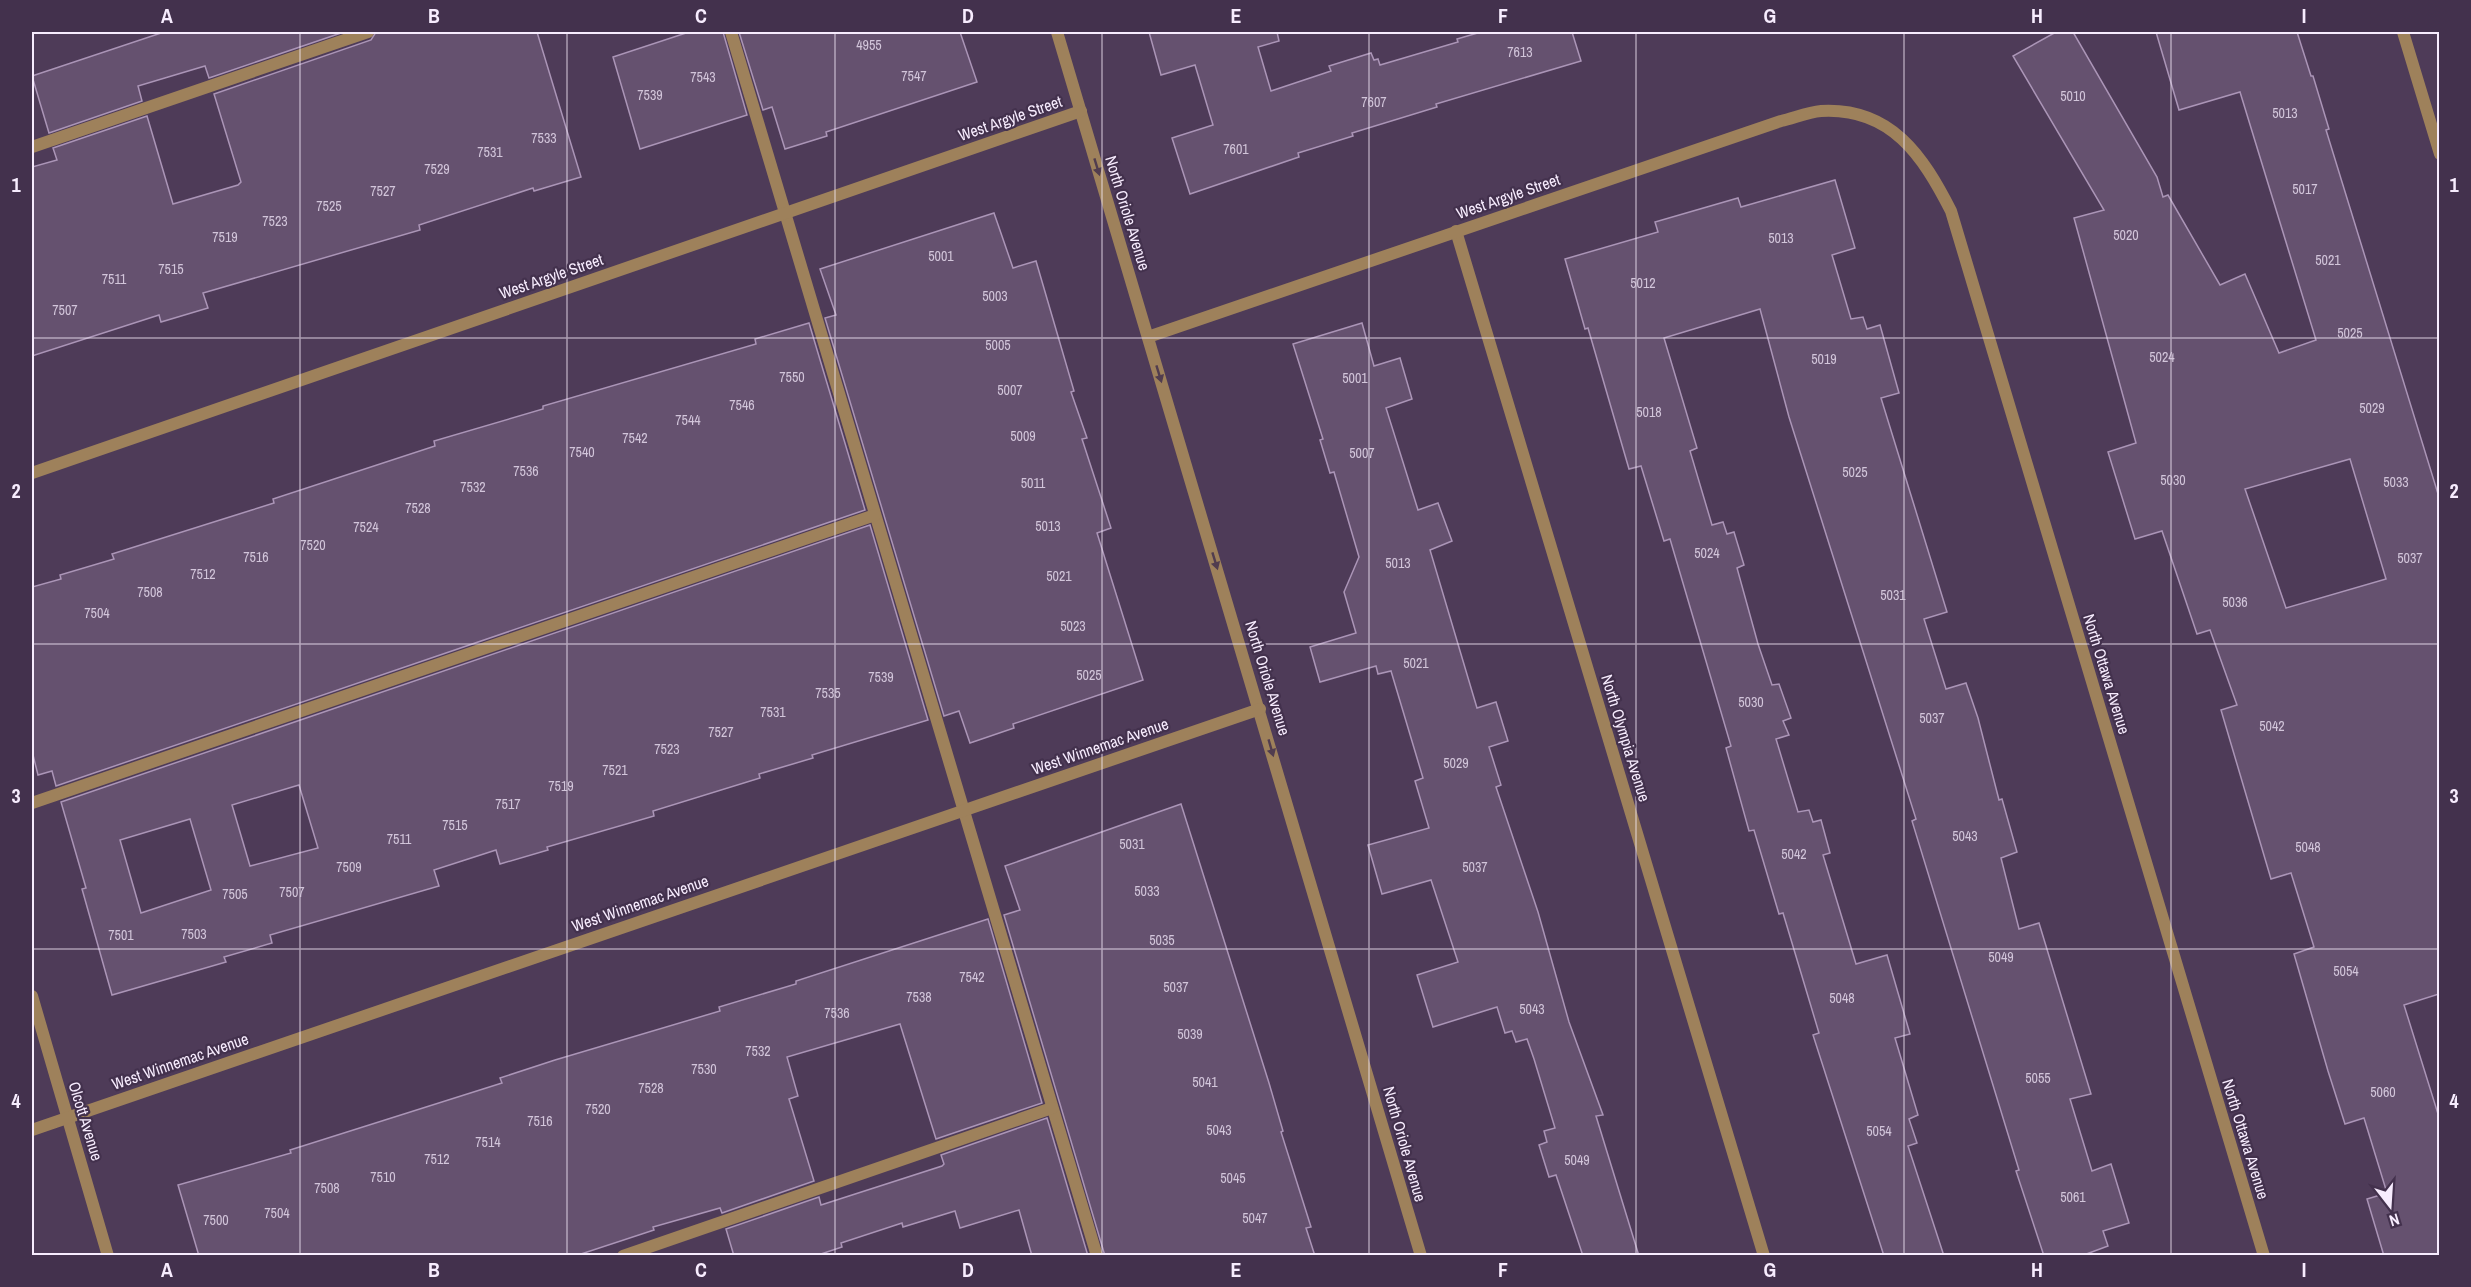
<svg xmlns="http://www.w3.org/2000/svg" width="2471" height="1287" font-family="'Archivo Narrow',sans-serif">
<rect width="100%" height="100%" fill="#4e3b58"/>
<g fill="#65516f" stroke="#ab95b7" stroke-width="1.5" fill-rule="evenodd">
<polygon points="164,32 344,32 209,78 205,66 138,86 142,101 49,133 32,76"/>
<polygon points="376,32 537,32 581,177 534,191 533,188 419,225 420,230 203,293 208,308 161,322 159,315 32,356 32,167 57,160 53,148 147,116 173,204 238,185 241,182 214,94 371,40"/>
<polygon points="689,32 723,32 747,115 640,149 613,57"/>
<polygon points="739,32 960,32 977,82 826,132 827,136 785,149 772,107 763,110"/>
<polygon points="1149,32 1277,32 1279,41 1258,47 1271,91 1331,71 1329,66 1371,53 1374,60 1378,59 1380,65 1458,42 1457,39 1481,32 1572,32 1581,61 1436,104 1437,107 1352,133 1353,136 1298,153 1299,157 1190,194 1172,138 1213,125 1195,65 1161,75"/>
<path d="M2056,32H2073L2157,177L2163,197L2168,195L2220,285L2245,274L2279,353L2316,340L2240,92L2179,110L2156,32H2297L2311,76H2313L2329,129L2326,130L2439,497V994L2404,1005L2439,1117V1256H2384L2367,1199L2387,1193L2364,1118L2345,1124L2328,1071L2294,954L2314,947L2291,873L2271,879L2221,710L2237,705L2210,630L2197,634L2162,531L2135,539L2108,452L2136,443L2074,218L2104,210L2013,56ZM2350,459L2386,579L2286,608L2245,489Z"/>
<polygon points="1835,180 1855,248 1832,255 1851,319 1863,317 1867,329 1880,325 1899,393 1881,398 1947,612 1924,619 1946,689 1966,683 1978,718 1999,800 2002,799 2017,852 2001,858 2019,929 2039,923 2091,1094 2070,1099 2092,1171 2111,1164 2129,1223 2103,1231 2108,1246 2081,1256 2044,1256 2016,1171 2019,1170 1912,821 1916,819 1789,417 1760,309 1664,338 1697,448 1690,451 1712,525 1723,522 1727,534 1734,532 1744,565 1737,568 1758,644 1772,685 1779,684 1791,718 1783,721 1789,735 1776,739 1798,812 1809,810 1813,822 1821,820 1830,853 1823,855 1856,964 1887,955 1910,1034 1895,1038 1918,1115 1909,1119 1917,1143 1908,1146 1944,1256 1884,1256 1813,1035 1819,1033 1783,913 1779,914 1754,830 1749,831 1726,748 1731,746 1670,539 1664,541 1641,466 1629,469 1588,328 1585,329 1565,259 1658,232 1655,222 1738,198 1741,207"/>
<polygon points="994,213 1013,268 1036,261 1074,391 1071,392 1087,438 1082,439 1111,528 1097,533 1143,680 1013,724 1014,728 970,743 959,711 944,716 825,318 836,315 820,269"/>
<polygon points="809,323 865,510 56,786 52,771 38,775 32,751 32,587 61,579 60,575 114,559 112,554 274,503 273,499 435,446 434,441 543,409 543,406 756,344 755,339"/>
<polygon points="1362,323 1374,366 1400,358 1412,399 1386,408 1418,510 1438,503 1452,541 1430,550 1477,708 1496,702 1508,741 1489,747 1501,785 1496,787 1538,912 1569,1022 1603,1115 1596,1116 1639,1256 1583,1256 1556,1175 1549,1177 1539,1145 1547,1142 1544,1131 1555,1128 1534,1059 1527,1039 1516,1042 1512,1031 1505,1033 1497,1007 1433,1027 1417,975 1458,962 1431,880 1382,894 1368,845 1429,828 1415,781 1423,778 1391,671 1378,674 1376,666 1320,682 1310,647 1356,633 1344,592 1359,557 1334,472 1330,473 1320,440 1323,439 1293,344"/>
<path d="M870,525L928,720L812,755L813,758L759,774L760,778L653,811L654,816L547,847L548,850L500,864L496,850L434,870L439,886L270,935L272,943L224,957L226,962L112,995L82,889L86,888L61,802ZM299,785L318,848L250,866L232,805ZM190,819L211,890L141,913L120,840Z"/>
<polygon points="1181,804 1269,1083 1283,1131 1281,1132 1311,1227 1306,1228 1315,1256 1105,1256 1004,915 1020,910 1005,866"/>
<polygon points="988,919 1042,1103 936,1139 900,1024 787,1057 798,1096 789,1099 814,1181 722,1213 720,1208 653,1227 654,1230 575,1256 199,1256 178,1185 291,1153 290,1150 502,1083 500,1078 555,1060 720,1011 719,1007 796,984 796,981"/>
<polygon points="1047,1118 1088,1256 1032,1256 1019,1210 960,1228 955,1211 903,1227 902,1223 841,1243 842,1247 815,1256 734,1256 726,1229 819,1197 821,1205 942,1166 944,1164 941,1155"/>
</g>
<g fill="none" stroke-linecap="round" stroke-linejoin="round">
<g stroke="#9e815b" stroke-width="12">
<polyline points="731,32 1097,1256"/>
<polyline points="32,147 368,32"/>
<polyline points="32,803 875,515"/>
<polyline points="623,1256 1052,1108"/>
</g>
<g stroke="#9e815b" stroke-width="12">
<polyline points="1057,32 1421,1256"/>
<polyline points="2403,32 2440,154"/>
<polyline points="1456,231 1764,1256"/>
<path d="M1148,337L1781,121C1794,118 1808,112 1821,111C1891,107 1923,156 1951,211L2264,1256"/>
<polyline points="32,473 1081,111"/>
<polyline points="32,996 108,1256"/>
<polyline points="32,1130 1260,709"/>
</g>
</g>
<defs><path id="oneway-solid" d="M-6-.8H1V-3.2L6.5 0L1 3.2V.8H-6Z" transform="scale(1.5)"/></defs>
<g fill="#513d4f">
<use href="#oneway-solid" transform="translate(1097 167) rotate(73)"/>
<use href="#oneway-solid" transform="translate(1159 374) rotate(73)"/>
<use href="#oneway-solid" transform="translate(1215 561) rotate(73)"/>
<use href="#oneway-solid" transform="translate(1271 748) rotate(74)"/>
</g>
<path fill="none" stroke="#f7ecfe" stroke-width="1.5" stroke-opacity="0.55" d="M300,32V1256M567,32V1256M835,32V1256M1102,32V1256M1369,32V1256M1636,32V1256M1904,32V1256M2171,32V1256M32,338H2440M32,644H2440M32,949H2440"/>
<g text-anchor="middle" stroke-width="4.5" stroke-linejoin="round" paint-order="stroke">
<g font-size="14" fill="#d2c5da">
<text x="869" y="50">4955</text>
<text x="1520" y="57">7613</text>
<text x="914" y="81">7547</text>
<text x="703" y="82">7543</text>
<text x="650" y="100">7539</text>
<text x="2073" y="101">5010</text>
<text x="1374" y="107">7607</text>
<text x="2285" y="118">5013</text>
<text x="544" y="143">7533</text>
<text x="1236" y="154">7601</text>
<text x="490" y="157">7531</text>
<text x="437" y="174">7529</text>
<text x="2305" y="194">5017</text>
<text x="383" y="196">7527</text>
<text x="329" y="211">7525</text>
<text x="275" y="226">7523</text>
<text x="2126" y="240">5020</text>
<text x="225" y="242">7519</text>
<text x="1781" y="243">5013</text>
<text x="941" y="261">5001</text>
<text x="2328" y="265">5021</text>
<text x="171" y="274">7515</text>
<text x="114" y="284">7511</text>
<text x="1643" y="288">5012</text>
<text x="995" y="301">5003</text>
<text x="65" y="315">7507</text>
<text x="2350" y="338">5025</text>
<text x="998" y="350">5005</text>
<text x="2162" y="362">5024</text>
<text x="1824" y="364">5019</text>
<text x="792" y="382">7550</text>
<text x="1355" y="383">5001</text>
<text x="1010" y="395">5007</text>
<text x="742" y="410">7546</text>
<text x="2372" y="413">5029</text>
<text x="1649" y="417">5018</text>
<text x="688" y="425">7544</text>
<text x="1023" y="441">5009</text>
<text x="635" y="443">7542</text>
<text x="582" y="457">7540</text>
<text x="1362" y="458">5007</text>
<text x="526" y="476">7536</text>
<text x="1855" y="477">5025</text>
<text x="2173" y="485">5030</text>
<text x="2396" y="487">5033</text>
<text x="1033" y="488">5011</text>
<text x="473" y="492">7532</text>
<text x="418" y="513">7528</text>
<text x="1048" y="531">5013</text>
<text x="366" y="532">7524</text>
<text x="313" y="550">7520</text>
<text x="1707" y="558">5024</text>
<text x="256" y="562">7516</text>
<text x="2410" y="563">5037</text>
<text x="1398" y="568">5013</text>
<text x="203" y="579">7512</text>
<text x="1059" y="581">5021</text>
<text x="150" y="597">7508</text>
<text x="1893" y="600">5031</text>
<text x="2235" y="607">5036</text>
<text x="97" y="618">7504</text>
<text x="1073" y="631">5023</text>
<text x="1416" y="668">5021</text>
<text x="1089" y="680">5025</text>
<text x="881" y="682">7539</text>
<text x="828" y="698">7535</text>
<text x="1751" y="707">5030</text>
<text x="773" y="717">7531</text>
<text x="1932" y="723">5037</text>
<text x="2272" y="731">5042</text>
<text x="721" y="737">7527</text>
<text x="667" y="754">7523</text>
<text x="1456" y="768">5029</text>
<text x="615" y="775">7521</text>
<text x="561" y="791">7519</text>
<text x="508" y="809">7517</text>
<text x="455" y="830">7515</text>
<text x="1965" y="841">5043</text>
<text x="399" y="844">7511</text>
<text x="1132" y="849">5031</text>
<text x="2308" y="852">5048</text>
<text x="1794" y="859">5042</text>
<text x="349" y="872">7509</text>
<text x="1475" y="872">5037</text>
<text x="1147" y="896">5033</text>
<text x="292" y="897">7507</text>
<text x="235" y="899">7505</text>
<text x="194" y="939">7503</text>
<text x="121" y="940">7501</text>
<text x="1162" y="945">5035</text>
<text x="2001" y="962">5049</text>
<text x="2346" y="976">5054</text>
<text x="972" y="982">7542</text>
<text x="1176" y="992">5037</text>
<text x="919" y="1002">7538</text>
<text x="1842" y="1003">5048</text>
<text x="1532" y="1014">5043</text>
<text x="837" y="1018">7536</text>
<text x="1190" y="1039">5039</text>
<text x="758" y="1056">7532</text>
<text x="704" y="1074">7530</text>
<text x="2038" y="1083">5055</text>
<text x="1205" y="1087">5041</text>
<text x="651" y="1093">7528</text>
<text x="2383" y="1097">5060</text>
<text x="598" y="1114">7520</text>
<text x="540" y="1126">7516</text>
<text x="1219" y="1135">5043</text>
<text x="1879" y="1136">5054</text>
<text x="488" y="1147">7514</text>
<text x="437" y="1164">7512</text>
<text x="1577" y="1165">5049</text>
<text x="383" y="1182">7510</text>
<text x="1233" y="1183">5045</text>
<text x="327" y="1193">7508</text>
<text x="2073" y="1202">5061</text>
<text x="277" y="1218">7504</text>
<text x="1255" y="1223">5047</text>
<text x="216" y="1225">7500</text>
</g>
<g font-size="16" fill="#f7ecfe" stroke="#43314d">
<text transform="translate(1010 118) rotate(-19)" y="6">West Argyle Street</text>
<text transform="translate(1508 196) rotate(-19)" y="6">West Argyle Street</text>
<text transform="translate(1128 213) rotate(73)" y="6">North Oriole Avenue</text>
<text transform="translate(551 276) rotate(-19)" y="6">West Argyle Street</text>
<text transform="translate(2107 674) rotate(73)" y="6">North Ottawa Avenue</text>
<text transform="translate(1268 678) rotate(73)" y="6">North Oriole Avenue</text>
<text transform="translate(1626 738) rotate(73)" y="6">North Olympia Avenue</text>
<text transform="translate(1100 746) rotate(-19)" y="6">West Winnemac Avenue</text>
<text transform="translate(640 903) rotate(-19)" y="6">West Winnemac Avenue</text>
<text transform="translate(180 1061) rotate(-19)" y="6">West Winnemac Avenue</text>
<text transform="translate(86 1121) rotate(73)" y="6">Olcott Avenue</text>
<text transform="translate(2246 1139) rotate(73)" y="6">North Ottawa Avenue</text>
<text transform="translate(1405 1144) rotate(74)" y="6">North Oriole Avenue</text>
</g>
</g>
<rect width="2471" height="1287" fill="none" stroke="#43314d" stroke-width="66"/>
<g transform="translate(2390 1206) rotate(163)" stroke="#43314d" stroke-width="4.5" paint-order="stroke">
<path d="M0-4.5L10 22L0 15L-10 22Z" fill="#f7ecfe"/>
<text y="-9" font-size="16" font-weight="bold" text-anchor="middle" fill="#f7ecfe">N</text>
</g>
<rect x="33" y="33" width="2405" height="1221" fill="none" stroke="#f7ecfe" stroke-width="2"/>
<g font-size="20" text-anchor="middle" font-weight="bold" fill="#f7ecfe">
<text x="167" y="23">A</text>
<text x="434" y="23">B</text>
<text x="701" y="23">C</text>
<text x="968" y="23">D</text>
<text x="1236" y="23">E</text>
<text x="1503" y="23">F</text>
<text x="1770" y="23">G</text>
<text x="2037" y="23">H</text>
<text x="2304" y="23">I</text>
<text x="16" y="192">1</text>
<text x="2454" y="192">1</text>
<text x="16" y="498">2</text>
<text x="2454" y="498">2</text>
<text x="16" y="803">3</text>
<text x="2454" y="803">3</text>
<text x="16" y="1108">4</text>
<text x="2454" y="1108">4</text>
<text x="167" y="1277">A</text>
<text x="434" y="1277">B</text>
<text x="701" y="1277">C</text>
<text x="968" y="1277">D</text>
<text x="1236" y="1277">E</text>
<text x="1503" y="1277">F</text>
<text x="1770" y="1277">G</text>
<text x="2037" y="1277">H</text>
<text x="2304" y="1277">I</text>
</g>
</svg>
